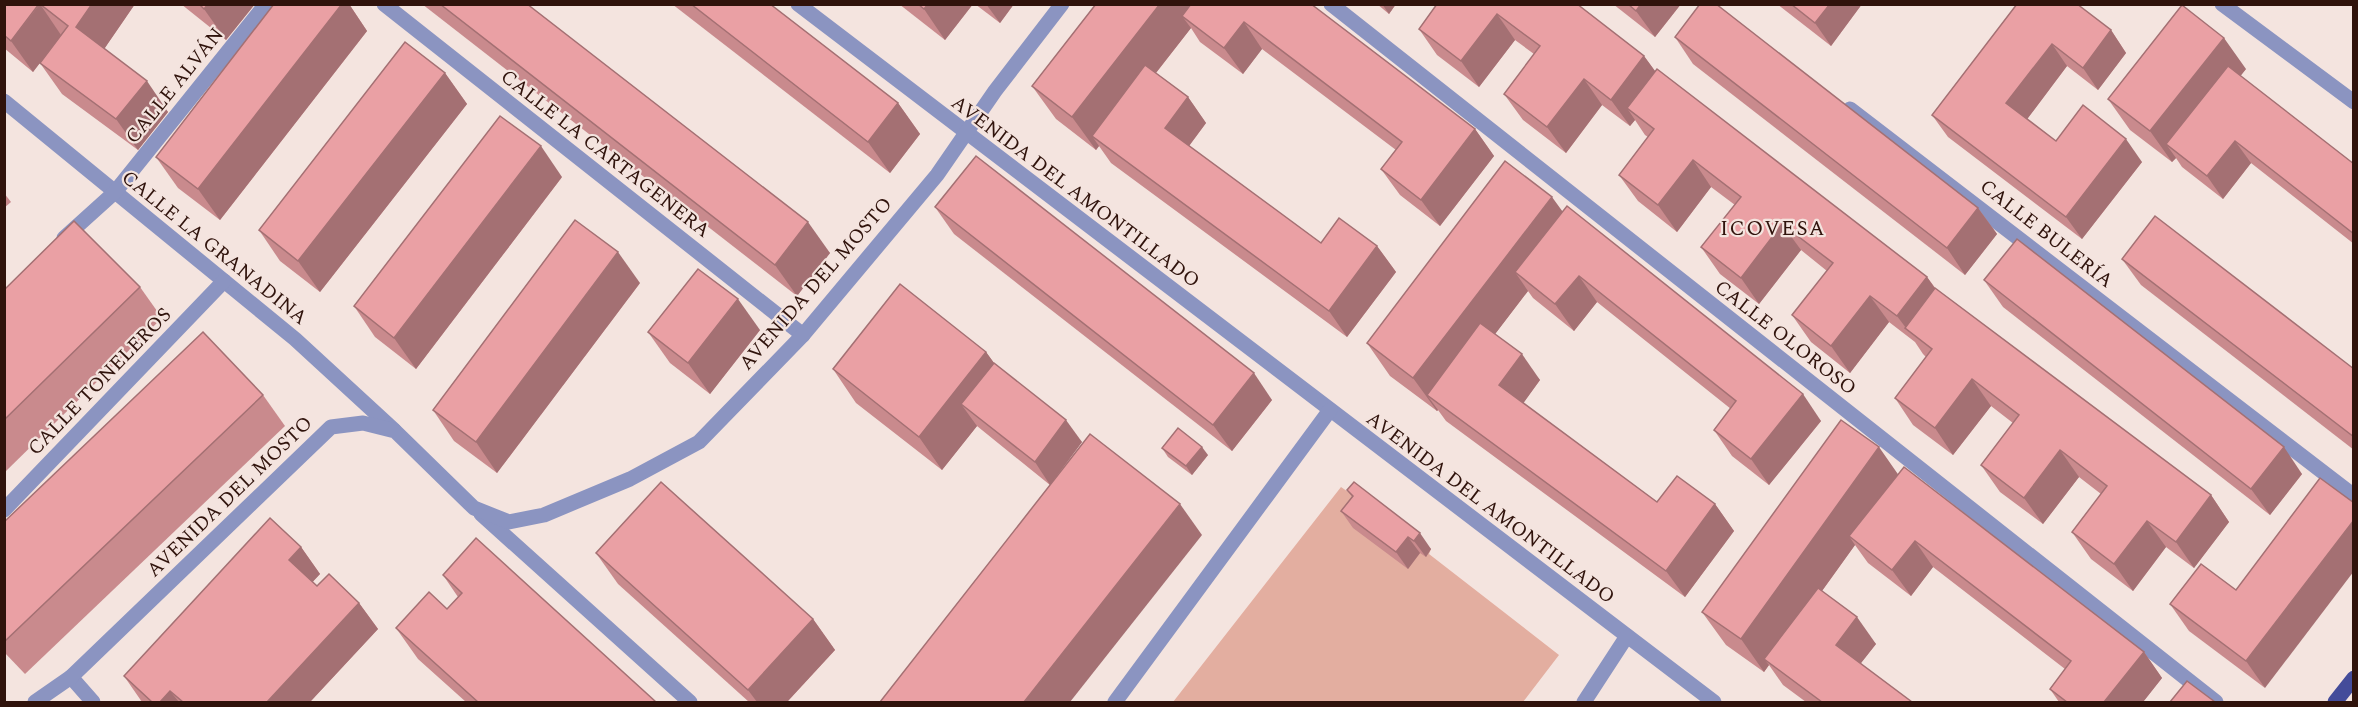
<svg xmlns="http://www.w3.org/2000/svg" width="2358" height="707" font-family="Spectral,serif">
<rect width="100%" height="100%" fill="#f4e4df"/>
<polygon fill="#e3aea0" points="1341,487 1431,549 1429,554 1559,655 1523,702 1173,702"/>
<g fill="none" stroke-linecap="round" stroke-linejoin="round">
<g stroke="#8b94c1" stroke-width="15">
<polyline points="384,4 803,335"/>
<polyline points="798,4 1714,702"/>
<polyline points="1331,4 2216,702"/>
<polyline points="2222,4 2354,102"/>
<polyline points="4,101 295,339 394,430"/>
<polyline points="1850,109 2354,496"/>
<polyline points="64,238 115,192 266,4"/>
<polyline points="4,510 224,281"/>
<polyline points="481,514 690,702"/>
<polyline points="71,677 93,702"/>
<polyline points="35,702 71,677 331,427 363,423 395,431 474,508 509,522 544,515 630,479 699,442 803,335 937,175 995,91 1062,4"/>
<polyline points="1115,702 1330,410"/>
<polyline points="1584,702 1627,636"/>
</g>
<polyline stroke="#444c9a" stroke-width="15" points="2335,702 2354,678"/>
</g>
<g fill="#c98a8d">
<polygon points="4,4 135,4 104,49 168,112 138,150 62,94 40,63 61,35 33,72 4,48"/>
<polygon points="181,4 255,4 226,40"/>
<polygon points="274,4 349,4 367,31 220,220 178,188 156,157"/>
<polygon points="422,4 527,4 830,253 797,296"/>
<polygon points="672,4 770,4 898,103 920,134 890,173"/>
<polygon points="899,4 973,4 945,40"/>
<polygon points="975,4 1014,4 1000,23"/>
<polygon points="1096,4 1311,4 1475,129 1494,156 1440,226 1400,195 1381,169 1396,150 1262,49 1243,74 1200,42 1191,28 1156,73 1188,97 1206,123 1189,146 1321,243 1377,246 1396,272 1347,337 1111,163 1099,146 1096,150 1056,119 1032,86"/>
<polygon points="1377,4 1396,4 1389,14"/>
<polygon points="1437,4 1577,4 1644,56 1655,71 1927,277 1936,289 2211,495 2229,522 2194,568 2166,547 2133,591 2091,559 2072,532 2101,494 2079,477 2043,524 2000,492 1981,465 2013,423 1991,406 1953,455 1913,425 1895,398 1926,357 1923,354 1915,342 1889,322 1850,373 1811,342 1792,315 1827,271 1801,250 1759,304 1720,274 1701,247 1735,205 1711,187 1677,232 1638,201 1619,175 1648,137 1645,135 1635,120 1630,126 1602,105 1566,153 1523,120 1504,94 1534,54 1515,40 1479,87 1437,55 1419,29"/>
<polygon points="1613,4 1681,4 1655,37"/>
<polygon points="1777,4 1862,4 1831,46"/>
<polygon points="2017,4 2111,30 2126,53 2098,90 2067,66 2027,119 2056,141 2142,162 2082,239 1948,137 1932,115"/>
<polygon points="1675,37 1978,208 1997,234 1965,275 1693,64"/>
<polygon points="2246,69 2240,76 2354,164 2354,244 2251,163 2223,199 2182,167 2176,158 2172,162 2130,130 2108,99"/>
<polygon points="445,73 467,104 320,292 280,261 259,230"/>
<polygon points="562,177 416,369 375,337 354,306"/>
<polygon points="4,193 11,202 4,208"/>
<polygon points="935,207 1272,400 1232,451 954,234"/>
<polygon points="1563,211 1821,421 1769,485 1732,456 1714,430 1731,409 1597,302 1574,331 1533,298 1528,291 1495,334 1540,380 1523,403 1657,502 1715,504 1734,531 1685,597 1446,421 1438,410 1437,411 1390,376 1367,343"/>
<polygon points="2122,259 2354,369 2354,450 2141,285"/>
<polygon points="1984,280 2302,474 2270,515 2003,307"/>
<polygon points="640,283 497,473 454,441 433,410"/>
<polygon points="140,287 162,318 4,473 4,290"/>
<polygon points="760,330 710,394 670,363 648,332"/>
<polygon points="986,352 994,363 1082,442 1050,485 977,426 942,470 856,403 833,369"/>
<polygon points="263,395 285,426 25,674 4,652 4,522"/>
<polygon points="1162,448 1208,455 1192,475 1168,457"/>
<polygon points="1898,474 2144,652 2162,678 2143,702 2059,702 2050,689 2065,669 1933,567 1911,596 1868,563 1855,545 1822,591 1876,644 1860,664 1912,702 1806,702 1783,685 1769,665 1764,672 1726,645 1702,612"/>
<polygon points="1347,490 1431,549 1426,557 1420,553 1408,569 1353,528 1341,511 1352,497"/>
<polygon points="301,547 320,574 312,582 317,586 359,603 378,629 310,702 142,702 124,676"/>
<polygon points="596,553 813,619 835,650 787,702 749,702 618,584"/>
<polygon points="2201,564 2265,688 2189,631 2170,604"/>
<polygon points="443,575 656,702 466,702 418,659 396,628 447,609 458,597"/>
</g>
<g fill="#a47073">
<polygon points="40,4 61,35 33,72 11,41"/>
<polygon points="92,4 135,4 98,58 76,27"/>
<polygon points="208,4 255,4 226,40 204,9"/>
<polygon points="342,4 349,4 367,31 220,220 198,189"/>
<polygon points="928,4 973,4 945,40 924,9"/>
<polygon points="986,4 1014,4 1000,23"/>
<polygon points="1160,4 1209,4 1182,16 1191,28 1101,143 1092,136 1099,146 1096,150 1072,117"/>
<polygon points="1382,4 1396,4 1389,14"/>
<polygon points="1641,4 1681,4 1655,37 1636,11"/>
<polygon points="1830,4 1862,4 1831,46 1815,23"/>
<polygon points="1497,14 1515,40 1479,87 1461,61"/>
<polygon points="1244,22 1262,49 1243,74 1224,48"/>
<polygon points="2111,30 2126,53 2098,90 2083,68"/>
<polygon points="2224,38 2246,69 2179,154 2166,144 2176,158 2172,162 2150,131"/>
<polygon points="2052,44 2067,66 2022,126 2006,103"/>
<polygon points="1644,56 1663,82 1627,108 1635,120 1630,126 1611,100"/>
<polygon points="445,73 467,104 320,292 298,261"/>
<polygon points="1584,79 1602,105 1566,153 1547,127"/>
<polygon points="147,81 168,112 138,150 116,119"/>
<polygon points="1188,97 1206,123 1183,154 1165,128"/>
<polygon points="898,103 920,134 890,173 868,142"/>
<polygon points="1475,129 1494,156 1440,226 1421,200"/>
<polygon points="2126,139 2142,162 2082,239 2066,217"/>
<polygon points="2235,141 2251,163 2223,199 2207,176"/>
<polygon points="541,146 562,177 416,369 394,338"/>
<polygon points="1693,160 1711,187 1677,232 1658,205"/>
<polygon points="1552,197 1576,230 1515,272 1528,291 1441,405 1427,395 1438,410 1437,411 1413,378"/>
<polygon points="1978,208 1997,234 1965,275 1947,248"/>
<polygon points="808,222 830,253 797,296 775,265"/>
<polygon points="1782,224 1801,250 1759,304 1741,278"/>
<polygon points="1377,246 1396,272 1347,337 1329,311"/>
<polygon points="618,252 640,283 497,473 476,442"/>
<polygon points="1579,276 1597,302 1574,331 1555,304"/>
<polygon points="1927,277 1946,304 1906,328 1897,316"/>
<polygon points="1870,296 1889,322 1850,373 1831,346"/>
<polygon points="738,299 760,330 710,394 688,363"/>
<polygon points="986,352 1010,385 961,404 977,426 942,470 919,437"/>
<polygon points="1522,354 1540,380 1517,412 1499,385"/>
<polygon points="1254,373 1272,400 1232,451 1213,425"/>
<polygon points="1972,379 1991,406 1953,455 1935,428"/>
<polygon points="1803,394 1821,421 1769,485 1751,459"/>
<polygon points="1066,420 1082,442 1050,485 1035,462"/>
<polygon points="1202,447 1208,455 1192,475 1186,466"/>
<polygon points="1879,447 1902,480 1849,536 1855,545 1770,663 1764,659 1769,665 1764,672 1741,639"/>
<polygon points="2284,447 2302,474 2270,515 2251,489"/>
<polygon points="2060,450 2079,477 2043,524 2024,498"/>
<polygon points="2211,495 2229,522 2194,568 2176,542"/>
<polygon points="1180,504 1202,535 1070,702 1024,702"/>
<polygon points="1715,504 1734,531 1685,597 1666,571"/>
<polygon points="2354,520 2354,571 2265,688 2246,661"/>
<polygon points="2147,521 2166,547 2133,591 2114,564"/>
<polygon points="1420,533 1431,549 1426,557 1414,541"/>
<polygon points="1408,537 1420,553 1408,569 1396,552"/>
<polygon points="1915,541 1933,567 1911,596 1892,570"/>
<polygon points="301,547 320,574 308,587 289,560"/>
<polygon points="359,603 378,629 310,702 267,702"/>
<polygon points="1857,617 1876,644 1854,672 1836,645"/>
<polygon points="813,619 835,650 787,702 757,702 748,690"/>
<polygon points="2144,652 2162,678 2143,702 2104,702"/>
<polygon points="170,691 179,702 160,702"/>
</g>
<g fill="#eaa0a4" stroke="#a47073" stroke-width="1.5">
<polygon points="4,4 39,4 11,41 4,35"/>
<polygon points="40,4 92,4 76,27 147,81 116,119 40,63 68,26"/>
<polygon points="199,4 208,4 204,9"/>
<polygon points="274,4 342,4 198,189 156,157"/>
<polygon points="440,4 527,4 808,222 775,265"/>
<polygon points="691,4 770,4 898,103 868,142"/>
<polygon points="918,4 928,4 924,9"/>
<polygon points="1096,4 1160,4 1072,117 1032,86"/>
<polygon points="1191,4 1311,4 1475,129 1421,200 1381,169 1402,142 1244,22 1224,48 1182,16"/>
<polygon points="1437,4 1577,4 1644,56 1611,100 1584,79 1547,127 1504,94 1540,46 1497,14 1461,61 1419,29"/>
<polygon points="1628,4 1641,4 1636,11"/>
<polygon points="1700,4 1716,4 1978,208 1947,248 1675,37"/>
<polygon points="1791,4 1830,4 1815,23"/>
<polygon points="2017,4 2077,4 2111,30 2083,68 2052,44 2006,103 2056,141 2083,105 2126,139 2066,217 1932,115"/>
<polygon points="2182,5 2224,38 2150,131 2108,99"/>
<polygon points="405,42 445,73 298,261 259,230"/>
<polygon points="1145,65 1188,97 1165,128 1321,243 1339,218 1377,246 1329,311 1092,136"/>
<polygon points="2228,66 2354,164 2354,234 2235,141 2207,176 2166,144"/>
<polygon points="1657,69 1927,277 1897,316 1870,296 1831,346 1792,315 1833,263 1782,224 1741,278 1701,247 1741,197 1693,160 1658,205 1619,175 1654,129 1627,108"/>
<polygon points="500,116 541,146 394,338 354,306"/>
<polygon points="976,156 1254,373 1213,425 935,207"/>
<polygon points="1505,161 1552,197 1413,378 1367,343"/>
<polygon points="1567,206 1803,394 1751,459 1714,430 1736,401 1579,276 1555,304 1515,272"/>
<polygon points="2155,216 2354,369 2354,437 2122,259"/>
<polygon points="575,220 618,252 476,442 433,410"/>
<polygon points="74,221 140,287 4,420 4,290"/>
<polygon points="2017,239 2284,447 2251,489 1984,280"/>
<polygon points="698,269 738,299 688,363 648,332"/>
<polygon points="900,284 986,352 919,437 833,369"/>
<polygon points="1935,288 2211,495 2176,542 2147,521 2114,564 2072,532 2107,486 2060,450 2024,498 1981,465 2019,415 1972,379 1935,428 1895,398 1932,349 1905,328"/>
<polygon points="1480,323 1522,354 1499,385 1657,502 1677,476 1715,504 1666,571 1427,395"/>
<polygon points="203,332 263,395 4,642 4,522"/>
<polygon points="994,363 1066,420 1035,462 961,404"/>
<polygon points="1841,420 1879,447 1741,639 1702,612"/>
<polygon points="1178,428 1202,447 1186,466 1162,448"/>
<polygon points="1090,434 1180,504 1024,702 880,702"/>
<polygon points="1904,467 2144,652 2104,702 2067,702 2050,689 2071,661 1915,541 1892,570 1849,536"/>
<polygon points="2320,478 2354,503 2354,520 2246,661 2170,604 2201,564 2236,590"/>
<polygon points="661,482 813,619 748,690 596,553"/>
<polygon points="1354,482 1420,533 1414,541 1408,537 1396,552 1341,511 1353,496 1347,490"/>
<polygon points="270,518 301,547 289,560 317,586 329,574 359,603 267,702 183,702 170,691 160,702 152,702 124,676"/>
<polygon points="476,538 656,702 478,702 396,628 429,592 447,609 462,593 443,575"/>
<polygon points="1818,588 1857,617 1836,645 1912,702 1822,702 1764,659"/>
<polygon points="2187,681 2215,702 2170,702"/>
</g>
<g text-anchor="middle" stroke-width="4.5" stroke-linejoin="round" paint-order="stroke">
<g font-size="20" fill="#30130c" stroke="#f4e4df">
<text transform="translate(174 85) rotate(-51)" y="7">CALLE ALVÁN</text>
<text transform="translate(606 153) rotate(38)" y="7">CALLE LA CARTAGENERA</text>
<text transform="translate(1076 191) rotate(37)" y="7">AVENIDA DEL AMONTILLADO</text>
<text transform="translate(2047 233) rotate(38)" y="7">CALLE BULERÍA</text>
<text transform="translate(215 247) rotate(39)" y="7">CALLE LA GRANADINA</text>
<text transform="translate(815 283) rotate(-49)" y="7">AVENIDA DEL MOSTO</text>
<text transform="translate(1786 337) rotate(38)" y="7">CALLE OLOROSO</text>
<text transform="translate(99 381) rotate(-46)" y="7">CALLE TONELEROS</text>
<text transform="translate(229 496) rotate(-44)" y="7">AVENIDA DEL MOSTO</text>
<text transform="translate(1491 507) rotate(37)" y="7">AVENIDA DEL AMONTILLADO</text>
</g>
<g font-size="21" letter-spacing="1.5" fill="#30130c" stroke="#f4e4df">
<text x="1773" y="235">ICOVESA</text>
</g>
</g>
<rect width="2358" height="707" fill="none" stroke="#30130c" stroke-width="12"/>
</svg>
